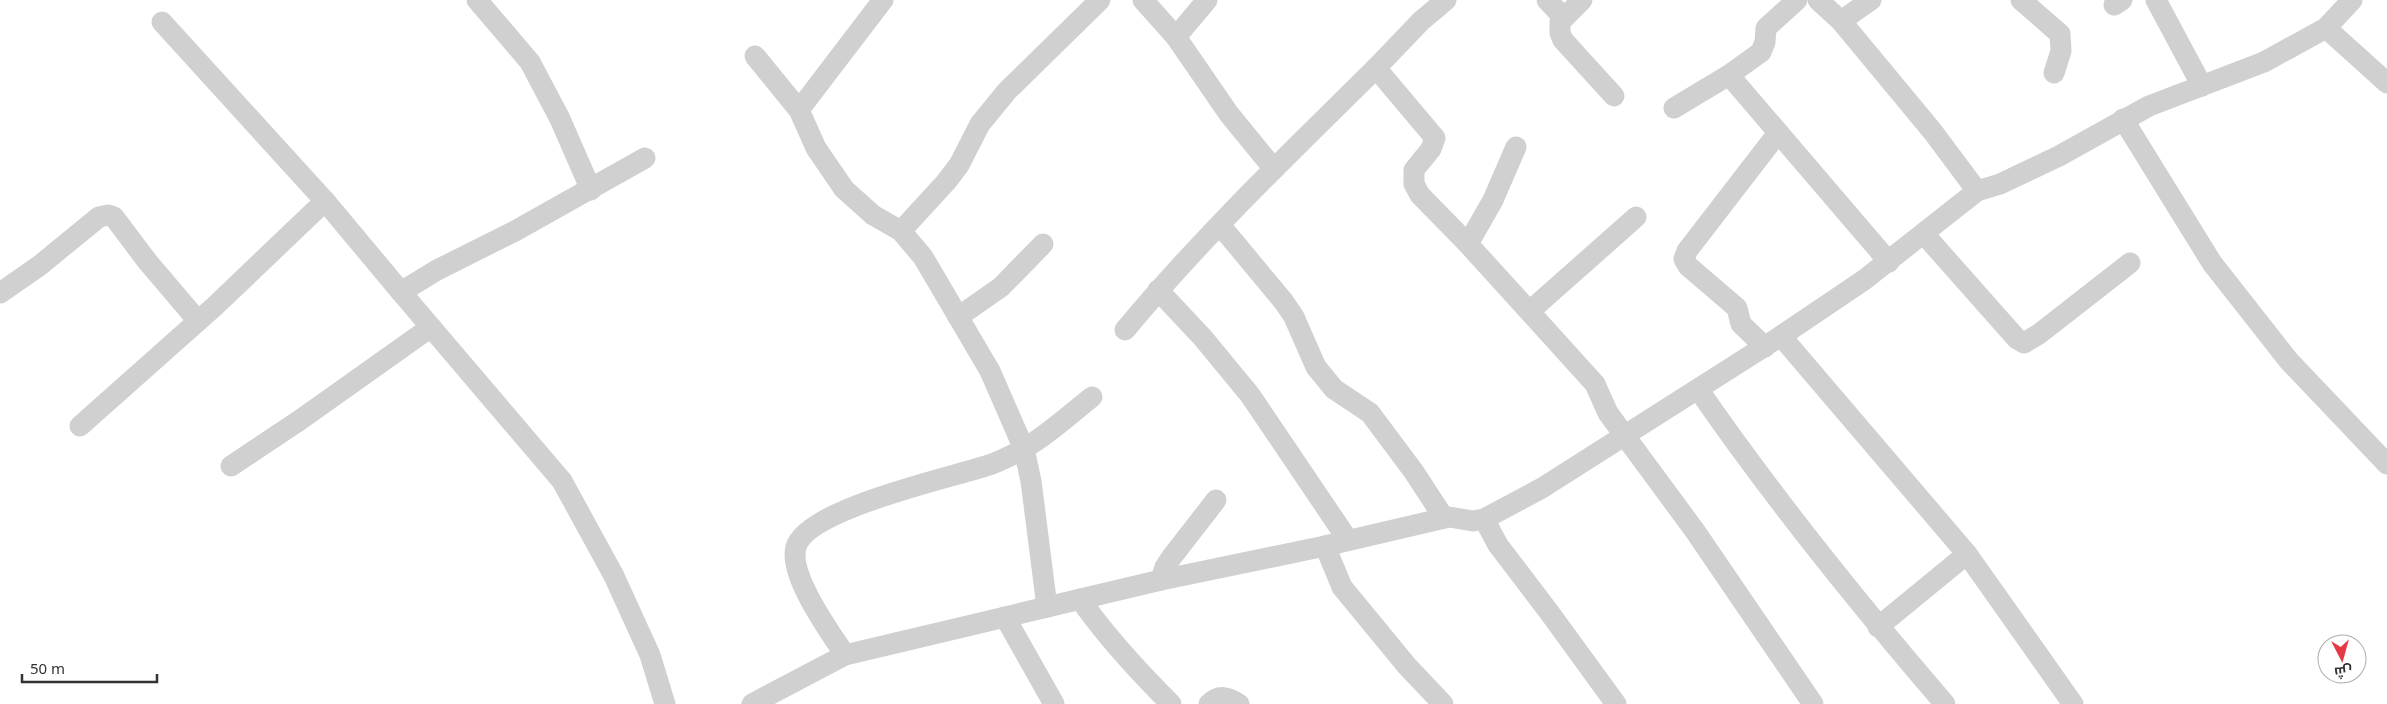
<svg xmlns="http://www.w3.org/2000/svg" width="2387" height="704" font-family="'Noto Sans',Cairo,sans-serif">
<rect width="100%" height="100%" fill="#fff"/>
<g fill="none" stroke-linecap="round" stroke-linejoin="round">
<g stroke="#d0d0d0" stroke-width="21">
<polyline points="477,0 530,62 560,119 591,190"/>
<polyline points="1143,0 1176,37 1207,0"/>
<polyline points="1547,0 1563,17"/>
<polyline points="1582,0 1560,22 1560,33 1563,40 1614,96"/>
<polyline points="1818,0 1841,21 1871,0"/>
<polyline points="2021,0 2060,34 2061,51 2054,73"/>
<polyline points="2156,0 2202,86"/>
<polyline points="2114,5 2122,0"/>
<polyline points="1841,21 1933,132 1977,191"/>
<polyline points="162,22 325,201 401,292"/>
<polyline points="2326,28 2387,83"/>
<polyline points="1176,37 1229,114 1274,169"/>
<polyline points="755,56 799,110 816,148 844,189 873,215 901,231 923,257 990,371 1024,449 1031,481 1047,607"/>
<polyline points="1376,68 1421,21 1446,0"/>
<polyline points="1729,75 1889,262"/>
<polyline points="1674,108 1729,75 1761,52 1765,42 1766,28 1797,0"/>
<polyline points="799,110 883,0"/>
<polyline points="2123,119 2212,263 2289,361 2387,464"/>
<polyline points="645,158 515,231 437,270 401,292 562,481 614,576 650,655 665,704"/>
<polyline points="1220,225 1284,302 1294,317 1316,367 1334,389 1370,413 1414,472 1444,518"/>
<polyline points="901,231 946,182 959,165 980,124 1007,91 1100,0"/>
<polyline points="1924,234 2017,339 2024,343 2039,334 2130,263"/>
<polyline points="1468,244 1493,200 1516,147"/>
<polyline points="1158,290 1203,338 1250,395 1348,540"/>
<polyline points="0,293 39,266 99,217 108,215 114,217 147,261 198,321"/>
<polyline points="1530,311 1636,217"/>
<polyline points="958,317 1001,287 1043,244"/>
<path d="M1125,330C1202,237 1290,153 1376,68L1435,138L1431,149L1414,170V184L1420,195L1468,244L1595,384L1608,413L1695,531L1813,704"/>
<polyline points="1781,336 1967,554 2073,704"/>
<polyline points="1765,347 1741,324 1737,308 1688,266 1684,259 1687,251 1778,133"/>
<path d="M1698,389C1774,499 1858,603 1945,704"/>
<polyline points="80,426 215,306 325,201"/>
<polyline points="231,466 300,420 431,327"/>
<polyline points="1484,519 1498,545 1549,612 1616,704"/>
<polyline points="1325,546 1342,587 1407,666 1443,704"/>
<polyline points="1161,580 1165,567 1171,558 1216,500"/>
<path d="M1080,599C1107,638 1138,671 1171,704"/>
<polyline points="1005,617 1054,704"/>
<polyline points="1878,627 1967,554"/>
<path d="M845,655C830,632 788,575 796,547C807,508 955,477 992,464C1002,460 1013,455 1023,449C1047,436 1070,414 1092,397"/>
<polyline points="752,704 845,655 1161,580 1325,546 1449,517 1473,521 1484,519 1542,488 1781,336 1864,280 1977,191 2000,184 2059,156 2149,106 2264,62 2326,28 2352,0"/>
<path d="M1209,704C1219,694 1228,697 1239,704"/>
</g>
</g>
<g transform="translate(2342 659) rotate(174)"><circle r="24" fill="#ffffff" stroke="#adadad"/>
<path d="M0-4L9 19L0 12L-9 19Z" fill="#e63946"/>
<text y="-8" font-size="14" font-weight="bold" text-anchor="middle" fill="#333333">ش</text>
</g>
<path d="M22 674v8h135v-8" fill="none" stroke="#333333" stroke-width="2.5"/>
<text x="30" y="674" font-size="15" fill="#333333" stroke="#ffffff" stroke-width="4" paint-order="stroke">50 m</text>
</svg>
